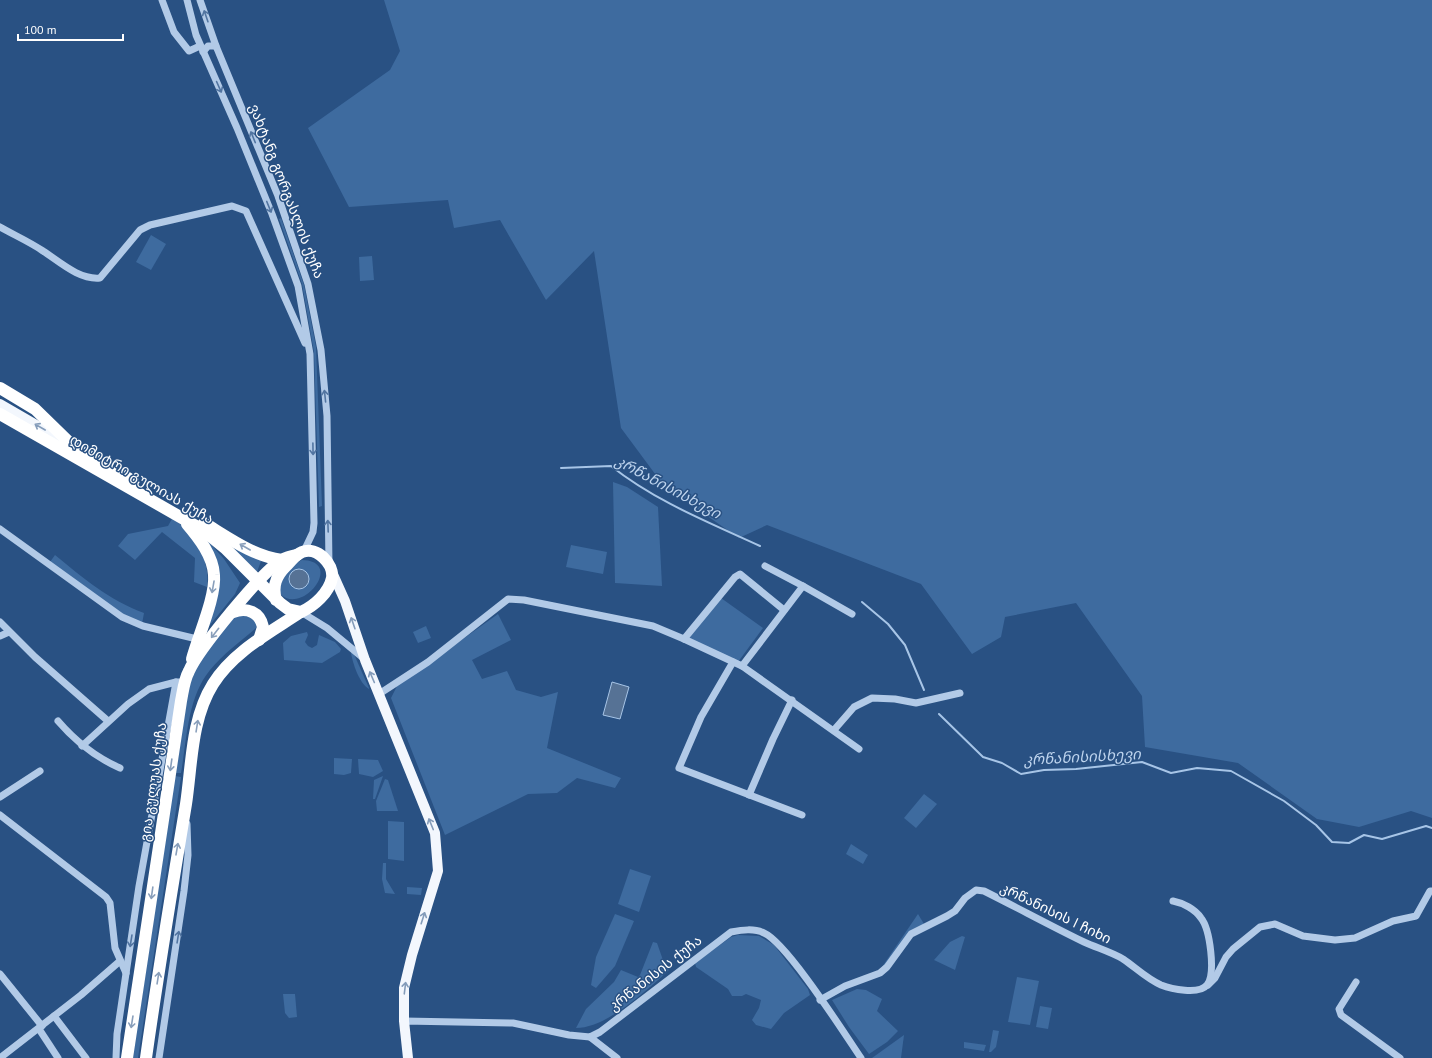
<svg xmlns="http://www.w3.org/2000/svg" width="1432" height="1058" font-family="'PT Sans','Noto Sans Georgian',sans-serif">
<rect width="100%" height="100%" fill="#295183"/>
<g fill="#3e6b9f" fill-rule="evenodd">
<polygon points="384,0 1432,0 1432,818 1411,811 1359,827 1317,819 1238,763 1145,747 1142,696 1076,603 1005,617 1001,637 972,654 921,584 767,525 739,538 664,486 621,428 594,251 546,300 500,220 454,228 448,200 349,207 308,128 390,70 400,51"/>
<polygon points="281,218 304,285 316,347 322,506 319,507 314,352 302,284 279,219"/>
<polygon points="151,235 166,244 151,270 136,262"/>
<polygon points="372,256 374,280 360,281 359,257"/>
<polygon points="613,482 627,487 658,507 662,586 615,583"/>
<path d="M173,517C192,534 211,558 207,587L194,582L195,558L162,532L135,560L118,546L128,534L168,526Z"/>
<polygon points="207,540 224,559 240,583 235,594 202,635 213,605"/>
<polygon points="230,544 261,561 257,572"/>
<polygon points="571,545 607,552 603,574 566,567"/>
<path d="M55,555C83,578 109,600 144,613L142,624L123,615L50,562Z"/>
<path d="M302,560C345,561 303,616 280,594L278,580L294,564ZM301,569L305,571L309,581L307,586L297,589L292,587L295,570Z"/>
<polygon points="721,598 763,628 738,662 689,638"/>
<path d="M248,613L256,623V628C240,642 223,654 210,670C187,698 187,740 181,773H176L189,684L200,657L237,614Z"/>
<polygon points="498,614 511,640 472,660 482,679 507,671 516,690 541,697 558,692 547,748 621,778 615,788 577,778 557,793 528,794 445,835 391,698 397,686"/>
<polygon points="426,626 431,638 418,643 413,632"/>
<polygon points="307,632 308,635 305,642 308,646 312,648 317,645 319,635 335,642 341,649 340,652 322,663 284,660 283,643 291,636"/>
<path d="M353,652L369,688V689C359,683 353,664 351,653Z"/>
<polygon points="334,758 352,759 351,773 344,775 334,774"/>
<polygon points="358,759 378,760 383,771 373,777 359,774"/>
<polygon points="175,776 181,777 138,1058 133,1058"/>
<polygon points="383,776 375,799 373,799 374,780"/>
<polygon points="385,779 388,780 398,811 377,811 376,801"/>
<polygon points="924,794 937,804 916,828 904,818"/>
<polygon points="388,821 404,822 404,861 388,859"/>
<polygon points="851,844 868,855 863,864 846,854"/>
<polygon points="383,863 386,863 386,879 395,894 385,893 382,879"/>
<polygon points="630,869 651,876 639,912 618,904"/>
<polygon points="407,887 422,888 421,895 407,894"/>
<polygon points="615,914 634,921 615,966 596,988 591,985 596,957"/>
<polygon points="918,914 924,924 883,969 882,967"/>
<polygon points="738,935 759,936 774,945 808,989 810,995 784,1013 771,1029 756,1025 752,1020 759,1008 761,1000 746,994 742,996 732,996 728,989 696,967 695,963 731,937"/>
<polygon points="962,936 965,937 955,970 934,960 950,942"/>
<path d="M653,942L657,943L664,963L669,970C647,990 607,1028 576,1028L586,1009L614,982L621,970L638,977L640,975Z"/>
<polygon points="1017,977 1039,981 1030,1025 1008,1022"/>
<polygon points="857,989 866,990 882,999 877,1011 898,1031 887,1042 869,1054 849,1027 832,1000"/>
<polygon points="283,994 295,994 297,1017 289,1018 285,1013"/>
<polygon points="1040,1006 1052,1008 1048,1029 1036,1027"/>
<polygon points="993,1030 999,1031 996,1047 991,1052 989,1052"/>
<polygon points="904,1035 901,1058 872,1058"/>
<polygon points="964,1042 986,1045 984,1051 964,1048"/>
</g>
<g fill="#567295" stroke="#a7c5e7">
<circle cx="299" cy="579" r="10"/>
<polygon points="612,682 629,687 620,719 603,715"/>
</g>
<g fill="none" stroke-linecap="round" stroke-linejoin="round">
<g stroke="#a7c5e7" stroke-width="2">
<path d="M561,468L611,466C655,501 708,522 760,546"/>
<polyline points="862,602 888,624 905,645 924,690"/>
<polyline points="939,714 983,757 1002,763 1021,774 1044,770 1076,769 1142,762 1171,773 1197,768 1231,771 1284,801 1316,825 1332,842 1349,843 1364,835 1382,839 1426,826 1432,828"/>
</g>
<g stroke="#b2cae7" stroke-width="7">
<polyline points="162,0 174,32 189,51 200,46"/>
<polyline points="187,0 196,35 237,128 272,214 298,286 310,354 314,523 313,532 304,551"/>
<polyline points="200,0 216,46 278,196 308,284 321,350 327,416 329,565"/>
<polyline points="203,52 208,46 216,46"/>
<path d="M0,227C14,235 30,242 43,251C60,262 79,280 100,278L140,230L150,225L232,206L246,211L305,343"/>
<polyline points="0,529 122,617 143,626 197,639"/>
<polyline points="803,586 852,614"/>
<polyline points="301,612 327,628 362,657"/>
<polyline points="0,622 35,657 108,721"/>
<polyline points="0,636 9,632"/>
<polyline points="684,639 735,577 740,574 784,610"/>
<polyline points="733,662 701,717 679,768 802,815"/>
<polyline points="742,666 803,586 765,566"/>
<polyline points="379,694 428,662 508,599 524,600 653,626 684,639 742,666 859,749"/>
<path d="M58,721C76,742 95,757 120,768"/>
<polyline points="834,730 854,707 872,698 895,699 916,703 960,693"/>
<polyline points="82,746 128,704 149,689 176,682 180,682"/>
<polyline points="749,795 773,739 792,700"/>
<polyline points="0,797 40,771"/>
<polyline points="0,815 106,897 110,903 115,948 126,973"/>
<polyline points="0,974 42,1026"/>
<polyline points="1356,982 1339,1009 1341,1015 1400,1058"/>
<polyline points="1208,985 1215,978 1226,957 1233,949 1260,927 1275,924 1303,936 1335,940 1355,938 1393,921 1416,916 1430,891 1432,891"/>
<path d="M820,1000L845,986L880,973L887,967L911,934L947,916L955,911L965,898L976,890L984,891C1018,908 1051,926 1084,942C1097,948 1111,952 1123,959C1135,967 1147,979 1161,985C1171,989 1199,995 1207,985C1216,974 1210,929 1201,918C1195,909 1183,903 1173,901"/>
<polyline points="54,1016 86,1058"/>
<path d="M404,1024V1021L513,1023L569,1035L590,1037L600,1032L731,932C742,930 754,928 764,933C787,943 844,1033 861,1058"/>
<polyline points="39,1029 58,1058"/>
<polyline points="590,1037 617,1058"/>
<polyline points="0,1058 81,995 120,961"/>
<polyline points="116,1058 117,1034 139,886 176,682"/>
<polyline points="159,1058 184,891 188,855 187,824"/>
</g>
<g stroke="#f3f7fd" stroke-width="10">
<polyline points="0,404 64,441"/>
<polyline points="332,572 345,601 365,660 435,833 438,871 412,955 404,988 404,1021 408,1058"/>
</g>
<g stroke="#fff" stroke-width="12">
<polyline points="0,388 35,409 74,447 133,481"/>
<path d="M0,414L203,530L225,548L280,603L288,609L301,612C314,606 329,593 332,578C334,564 317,546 302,552C295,555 291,561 286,566C276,576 272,586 276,600"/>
<path d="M204,523C229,538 253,556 282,560"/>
<path d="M187,524C199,538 213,556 214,575C216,597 198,636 192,659"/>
<path d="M233,612C247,607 260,612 263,627L259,640"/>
<path d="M127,1058L181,701C183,691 184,680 189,671C198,650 263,570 282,560C287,557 292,556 297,555"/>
<path d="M146,1058C158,973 172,888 186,804C192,764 191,719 213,684C233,652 269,633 299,613"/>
</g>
</g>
<defs><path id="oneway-shaft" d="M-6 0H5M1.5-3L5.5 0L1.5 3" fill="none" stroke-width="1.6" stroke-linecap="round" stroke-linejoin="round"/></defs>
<g stroke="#5275a1">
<use href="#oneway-shaft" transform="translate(206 16) rotate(-109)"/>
<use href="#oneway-shaft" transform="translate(219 87) rotate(66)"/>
<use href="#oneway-shaft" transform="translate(253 137) rotate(-112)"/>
<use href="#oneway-shaft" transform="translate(269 207) rotate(68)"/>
<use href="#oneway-shaft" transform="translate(325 396) rotate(-96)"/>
<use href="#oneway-shaft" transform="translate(313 449) rotate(89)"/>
<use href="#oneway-shaft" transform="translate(328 526) rotate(-92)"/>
<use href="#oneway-shaft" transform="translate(178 937) rotate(-81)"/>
<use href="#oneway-shaft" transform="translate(131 941) rotate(99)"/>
</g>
<g stroke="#849cba">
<use href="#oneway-shaft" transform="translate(40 427) rotate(-150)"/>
<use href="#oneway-shaft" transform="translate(353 623) rotate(-109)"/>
<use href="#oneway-shaft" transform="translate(372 677) rotate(-113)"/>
<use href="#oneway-shaft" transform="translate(431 824) rotate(-112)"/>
<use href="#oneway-shaft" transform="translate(423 918) rotate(-72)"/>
<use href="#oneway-shaft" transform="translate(405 988) rotate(-83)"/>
</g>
<g stroke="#899fbb">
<use href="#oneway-shaft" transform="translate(245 547) rotate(-150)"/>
<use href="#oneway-shaft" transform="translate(213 587) rotate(100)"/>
<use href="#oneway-shaft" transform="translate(215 633) rotate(128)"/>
<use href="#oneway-shaft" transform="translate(197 726) rotate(-81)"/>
<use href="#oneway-shaft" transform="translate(171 765) rotate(98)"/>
<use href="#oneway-shaft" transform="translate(177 849) rotate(-80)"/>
<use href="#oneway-shaft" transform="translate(152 893) rotate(98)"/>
<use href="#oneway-shaft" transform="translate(158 978) rotate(-81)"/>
<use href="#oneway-shaft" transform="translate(132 1022) rotate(99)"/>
</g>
<g text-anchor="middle" stroke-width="3" stroke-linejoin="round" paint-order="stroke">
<g font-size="14" fill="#fff" stroke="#295183">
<text transform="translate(287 191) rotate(69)" y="5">ვახტანგ გორგასლის ქუჩა</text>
<text transform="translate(142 479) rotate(30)" y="5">დიმიტრი გულიას ქუჩა</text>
<text transform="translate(153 782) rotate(-82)" y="5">გია გულუას ქუჩა</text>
<text transform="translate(1056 913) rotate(26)" y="5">კრწანისის I ჩიხი</text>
<text transform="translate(655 973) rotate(-38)" y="5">კრწანისის ქუჩა</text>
</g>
<g font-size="15" font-style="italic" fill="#bed4ee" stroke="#295183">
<text transform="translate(668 487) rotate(28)" y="5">კრწანისისხევი</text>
<text transform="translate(1082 757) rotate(-3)" y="5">კრწანისისხევი</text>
</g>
</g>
<path d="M18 34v6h105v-6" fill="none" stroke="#ffffff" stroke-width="2"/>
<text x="24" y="34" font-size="12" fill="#ffffff" stroke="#295183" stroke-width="3" paint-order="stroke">100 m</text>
</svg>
